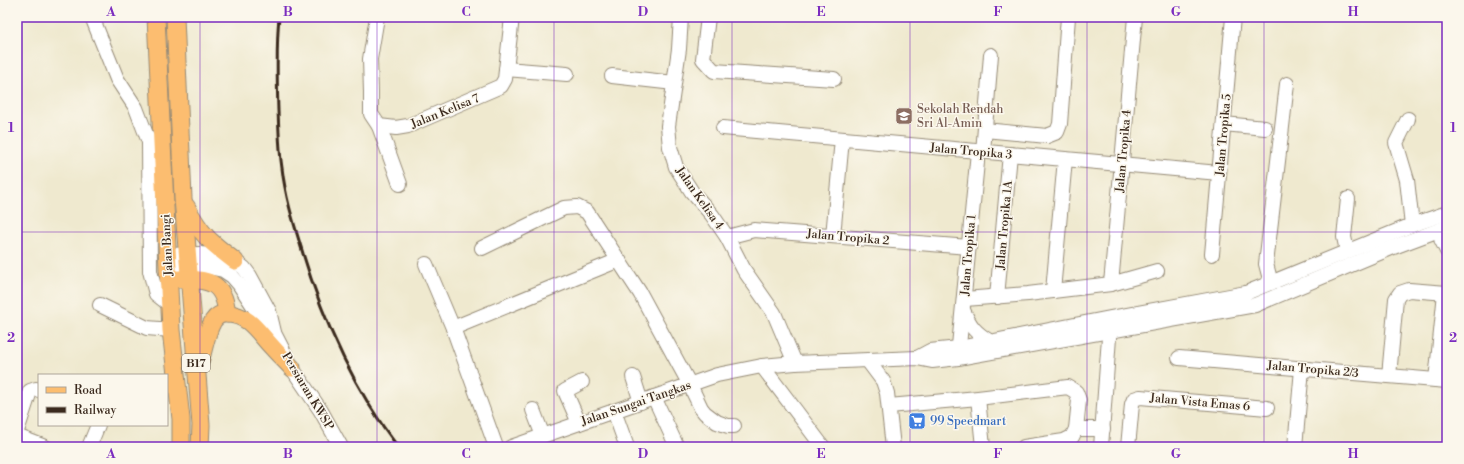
<svg xmlns="http://www.w3.org/2000/svg" width="1464" height="464" font-family="'Libre Bodoni',serif">
<rect width="100%" height="100%" fill="#fbf7ec"/>
<filter id="ink" filterUnits="userSpaceOnUse"><feTurbulence type="fractalNoise" baseFrequency=".025" numOctaves="2"/><feDisplacementMap in="SourceGraphic" scale="8" xChannelSelector="R" yChannelSelector="G"/><feConvolveMatrix kernelMatrix="1 2 1 2 8 2 1 2 1" color-interpolation-filters="sRGB"/></filter>
<filter id="wash" filterUnits="userSpaceOnUse"><feTurbulence type="fractalNoise" baseFrequency=".012" numOctaves="4" result="noise"/><feDisplacementMap in="SourceGraphic" scale="16" xChannelSelector="R" yChannelSelector="G"/><feGaussianBlur stdDeviation="0.9" result="paint"/><feColorMatrix in="noise" values="0 0 0 0 0 0 0 0 0 0 0 0 0 0 0 0 0 1.4 0 .05"/><feComposite in="paint" operator="in"/></filter>
<g filter="url(#wash)">
<rect width="100%" height="100%" fill="#efe9cf"/>
</g>
<g filter="url(#ink)">
<g fill="none" stroke-linecap="round" stroke-linejoin="round">
<defs>
<g id="minor">
<polyline points="92,17 117,79 136,108 149,142 154,150"/>
<polyline points="377,17 370,59 371,92 371,114 379,126 396,128 408,126 501,86 505,79 512,17"/>
<polyline points="681,17 679,49 668,126 670,147 676,167 692,192 712,215 727,237 744,270 774,313 795,363"/>
<polyline points="708,17 703,59 714,71 834,79"/>
<polyline points="506,69 567,74"/>
<polyline points="612,76 674,83"/>
<polyline points="1408,119 1396,143 1407,180 1412,225"/>
<polyline points="1224,124 1265,128"/>
<polyline points="379,126 400,184"/>
<polyline points="723,128 1219,173"/>
<polyline points="985,130 1047,136 1057,132 1060,124 1068,17"/>
<polyline points="149,142 150,271 156,294 170,305"/>
<polyline points="983,152 991,55"/>
<polyline points="833,236 842,139"/>
<polyline points="727,237 754,230 969,247"/>
<polyline points="1441,239 1447,251"/>
<polyline points="482,248 564,208 577,207 587,212 640,293 690,385 701,408 705,413 717,422 728,426 734,426"/>
<polyline points="1347,251 1344,237 1348,199"/>
<polyline points="1212,254 1233,17"/>
<polyline points="167,255 200,254 220,256 235,261 244,268 250,276 269,311 274,332"/>
<polyline points="426,264 453,328 496,447"/>
<polyline points="168,266 203,266 223,270 232,276 239,284 262,319 275,335 292,368 321,411 341,447"/>
<polyline points="1271,283 1266,264 1287,84"/>
<polyline points="1111,284 1135,17"/>
<polyline points="1053,291 1065,159"/>
<polyline points="997,297 1010,154"/>
<polyline points="965,299 1028,294 1111,284 1157,271"/>
<polyline points="100,305 147,328 171,330"/>
<path d="M963,310C970,326 975,333 991,342"/>
<polyline points="453,328 619,260"/>
<polyline points="958,356 978,152"/>
<polyline points="917,358 930,351 959,348 1110,318 1246,293 1412,225 1447,213"/>
<polyline points="1179,358 1447,381"/>
<polyline points="868,361 883,381 887,393 893,447"/>
<polyline points="762,366 823,447"/>
<polyline points="1389,376 1396,299 1400,293 1409,290 1447,293"/>
<polyline points="633,377 641,402"/>
<polyline points="1436,380 1445,293"/>
<polyline points="654,397 677,447"/>
<polyline points="978,398 983,447"/>
<polyline points="889,406 978,398 1068,387 1076,392 1079,400 1076,429 1103,429"/>
<polyline points="533,410 543,436"/>
<polyline points="614,411 627,447"/>
<polyline points="579,423 565,391 582,382"/>
<polyline points="17,431 30,391 36,389 39,390"/>
<polyline points="17,432 19,437 45,447"/>
<polyline points="89,447 98,425"/>
<polyline points="511,447 717,375 762,366 795,363 917,358 932,361 958,358 1255,305 1391,248 1447,227"/>
<polyline points="1024,447 1064,441 1072,437 1076,429"/>
<polyline points="1101,447 1110,324"/>
<polyline points="1128,447 1132,404 1134,399 1140,397 1267,408"/>
<polyline points="1295,447 1302,369"/>
</g>
<g id="major">
<polyline points="156,17 171,330 181,419 181,447"/>
<polyline points="175,17 183,198 201,425 200,447"/>
<path d="M186,206C201,235 210,242 235,261"/>
<path d="M179,279C208,279 224,281 227,314"/>
<path d="M200,362C204,349 206,333 213,321C217,315 222,313 228,314C250,315 259,334 273,348C279,355 286,361 292,368"/>
</g>
</defs>
<use href="#minor" stroke="#958a76" stroke-width="16"/>
<use href="#major" stroke="#958a76" stroke-width="19"/>
<use href="#minor" stroke="#fff" stroke-width="14"/>
<use href="#major" stroke="#fcbd6f" stroke-width="17"/>
<path stroke="#3b2a1e" stroke-width="3" d="M279,17C276,48 277,79 278,111C279,130 279,149 282,168C285,195 293,221 301,247C322,318 353,388 398,447"/>
</g>
</g>
<path fill="none" stroke="#7b2cbf" stroke-width="1" stroke-opacity="0.55" d="M200,17V447M377,17V447M554,17V447M732,17V447M910,17V447M1087,17V447M1264,17V447M17,232H1447"/>
<defs>
<symbol id="school-square" viewBox="-11 -11 22 22"><rect x="-9" y="-9" width="18" height="18" rx="4" fill="#8d6e63" stroke="#fbf7ec"/><path d="M0-5L7-2L0 1L-7-2ZM-4 1L0 2.5L4 1V4Q0 6-4 4Z" fill="#fff"/></symbol>
<symbol id="supermarket-square" viewBox="-11 -11 22 22"><rect x="-9" y="-9" width="18" height="18" rx="4" fill="#3f7fe0" stroke="#fbf7ec"/><path d="M-6-5.5h2.5l.6 2H6L4.5 2H-2.5L-4.4-4H-6ZM-1.5 3.2a1.3 1.3 0 1 0 .1 0ZM3 3.2a1.3 1.3 0 1 0 .1 0Z" fill="#fff"/></symbol>
</defs>
<g fill-rule="evenodd">
<use href="#school-square" x="894" y="106" width="20" height="20"/>
<use href="#supermarket-square" x="907" y="411" width="20" height="20"/>
</g>
<g text-anchor="middle" stroke-width="3" stroke-linejoin="round" paint-order="stroke">
<rect fill="#fbf7ec" stroke="#75685c" stroke-width="1" x="182" y="354" width="28" height="18" rx="3"/>
<g font-size="11" font-weight="bold" fill="#3b2a1e">
<text x="196" y="367">B17</text>
</g>
<g font-size="12" fill="#785e54" stroke="#fbf7ec" text-anchor="start">
<text x="917" y="113">Sekolah Rendah<tspan x="917" dy="14">Sri Al-Amin</tspan></text>
</g>
<g font-size="12" fill="#3b2a1e" stroke="#fbf7ec">
<text transform="translate(445 111) rotate(-22)" y="4">Jalan Kelisa 7</text>
<text transform="translate(1223 135) rotate(-85)" y="4">Jalan Tropika 5</text>
<text transform="translate(971 151) rotate(5)" y="4">Jalan Tropika 3</text>
<text transform="translate(1123 151) rotate(-85)" y="4">Jalan Tropika 4</text>
<text transform="translate(700 198) rotate(55)" y="4">Jalan Kelisa 4</text>
<text transform="translate(1004 225) rotate(-85)" y="4">Jalan Tropika 1A</text>
<text transform="translate(848 237) rotate(5)" y="4">Jalan Tropika 2</text>
<text transform="translate(167 245) rotate(-93)" y="4">Jalan Bangi</text>
<text transform="translate(968 255) rotate(-85)" y="4">Jalan Tropika 1</text>
<text transform="translate(1313 369) rotate(5)" y="4">Jalan Tropika 2/3</text>
<text transform="translate(308 391) rotate(59)" y="4">Persiaran KWSP</text>
<text transform="translate(1200 402) rotate(5)" y="4">Jalan Vista Emas 6</text>
<text transform="translate(636 403) rotate(-19)" y="4">Jalan Sungai Tangkas</text>
</g>
<g font-size="12" fill="#366cbe" stroke="#fbf7ec" text-anchor="start">
<text x="930" y="425">99 Speedmart</text>
</g>
</g>
<rect width="1464" height="464" fill="none" stroke="#fbf7ec" stroke-width="44"/>
<rect x="38" y="374" width="130" height="52" fill="#fbf7ec" stroke="#aea59a"/>
<rect x="46" y="387" width="20" height="6" fill="#fcbd6f" stroke="#aea59a"/>
<text x="74" y="394" font-size="12" fill="#3b2a1e">Road</text>
<rect x="46" y="407" width="20" height="6" fill="#3b2a1e" stroke="#aea59a"/>
<text x="74" y="414" font-size="12" fill="#3b2a1e">Railway</text>
<rect x="22" y="22" width="1420" height="420" fill="none" stroke="#7b2cbf" stroke-width="1.5"/>
<g font-size="13" text-anchor="middle" font-weight="bold" fill="#7b2cbf">
<text x="111" y="16">A</text>
<text x="288" y="16">B</text>
<text x="466" y="16">C</text>
<text x="643" y="16">D</text>
<text x="821" y="16">E</text>
<text x="998" y="16">F</text>
<text x="1176" y="16">G</text>
<text x="1353" y="16">H</text>
<text x="11" y="132">1</text>
<text x="1453" y="132">1</text>
<text x="11" y="342">2</text>
<text x="1453" y="342">2</text>
<text x="111" y="458">A</text>
<text x="288" y="458">B</text>
<text x="466" y="458">C</text>
<text x="643" y="458">D</text>
<text x="821" y="458">E</text>
<text x="998" y="458">F</text>
<text x="1176" y="458">G</text>
<text x="1353" y="458">H</text>
</g>
</svg>
